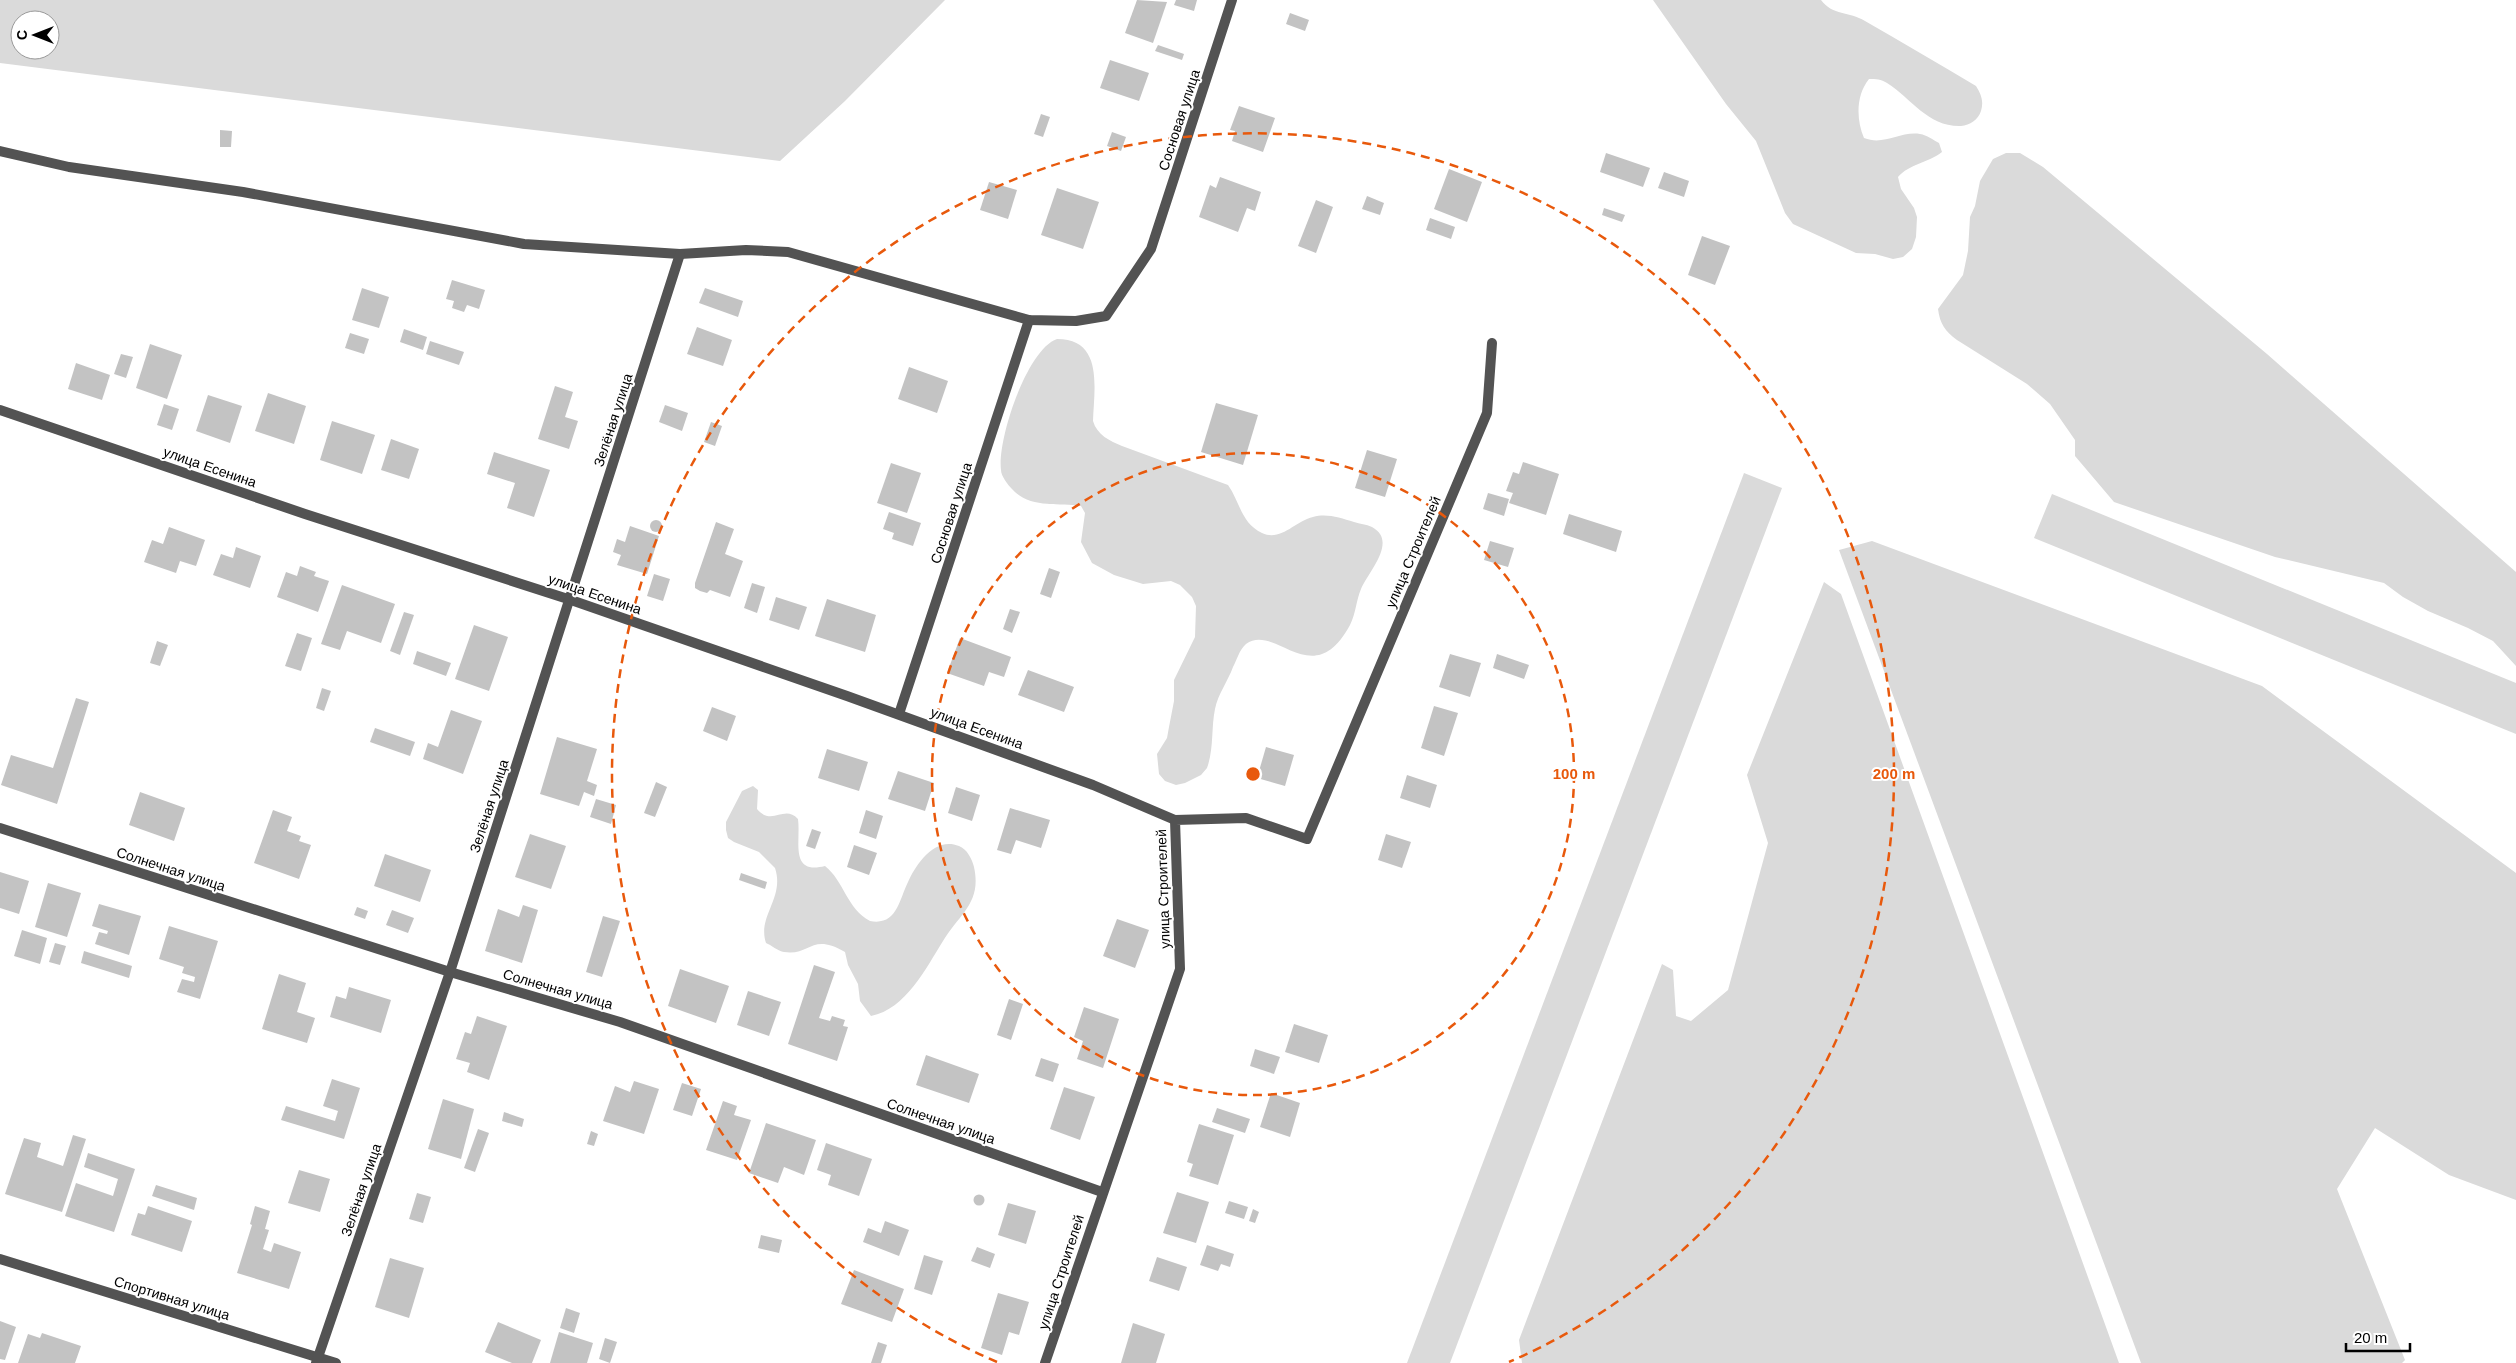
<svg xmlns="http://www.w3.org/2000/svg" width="2516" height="1363" font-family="Arial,sans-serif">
<rect width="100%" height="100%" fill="#fff"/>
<g fill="#dadada" fill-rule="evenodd">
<path d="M0,0H945L845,101L780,161L0,63ZM20,20H50V50H20Z"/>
<path d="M1653,0H1821C1833,16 1849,11 1865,21C1902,42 1939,64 1976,86C1981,94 1984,101 1981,111C1978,120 1970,125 1961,126C1928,127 1912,99 1887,83C1881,79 1876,79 1869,79C1856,95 1856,119 1864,138C1884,146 1900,131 1920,134C1927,135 1933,140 1939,143L1942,152C1928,163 1909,164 1898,177L1901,189L1914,208L1917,217L1916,237L1912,249L1903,257L1893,259L1875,254L1856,253L1793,224L1785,213L1756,141L1726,104Z"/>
<path d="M2006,153H2020L2043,167L2267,354L2516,572V666L2493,641L2468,628L2428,611L2403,597L2384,583L2275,557L2114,502L2075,456V440L2050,404L2027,384L1957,340C1945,331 1940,324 1938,309L1963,275L1968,251L1970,217L1975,206L1980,181L1993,159Z"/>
<path d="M1057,339C1104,339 1094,389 1093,421C1097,435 1110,441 1122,446L1228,485C1240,502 1241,523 1262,533C1281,542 1295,521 1313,517C1327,513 1340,518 1354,522C1360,524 1366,524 1372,527C1398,541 1369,571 1361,589C1356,601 1356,613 1350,625C1313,694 1275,622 1246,644C1239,650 1237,660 1233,667C1228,681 1218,694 1215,709C1211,728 1214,749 1207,768L1201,775L1185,783L1176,785L1165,781L1159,774L1157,754L1167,738L1169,727L1174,701V680L1195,637L1196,606L1192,597L1180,585L1171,581L1143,584L1114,575L1092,563L1081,542L1085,513L1081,506C1058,502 1030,509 1012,489C1008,485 1001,476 1001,470C997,440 1027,349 1057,339Z"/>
<polygon points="1744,473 1782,488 1450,1363 1407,1363"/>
<polygon points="2052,494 2516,683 2516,734 2034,538"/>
<polygon points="1872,541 2262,686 2516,873 2516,1200 2449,1175 2375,1128 2337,1189 2405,1360 2402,1363 2141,1363 1839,550"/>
<polygon points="1824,582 1841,594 2119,1363 1522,1363 1519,1340 1662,964 1673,970 1676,1016 1691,1021 1728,990 1768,843 1747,775"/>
<path d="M753,786L758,790L757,809C772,827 784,804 798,819C801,841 789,875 825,866C844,881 847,909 870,921C897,926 899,900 908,882C916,864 935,836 959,846C967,849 972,859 974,867C982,903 959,914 943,941C926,968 906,1009 871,1016L860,1001L858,984L848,965L845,952C811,932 811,956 784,952C778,951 771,945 766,943C757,916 785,898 775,868L759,852L734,842L728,838L726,830V822L742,791Z"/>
</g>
<g fill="#c3c3c3">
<polygon points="1137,0 1167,2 1153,43 1125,33"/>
<polygon points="1176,0 1197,0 1194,11 1174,5"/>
<polygon points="1290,13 1309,20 1305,31 1286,24"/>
<polygon points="1158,45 1184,54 1182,60 1155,51"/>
<polygon points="1110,60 1149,73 1139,101 1100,88"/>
<polygon points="1239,106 1275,118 1263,152 1232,141 1235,131 1230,130"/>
<polygon points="1041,114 1050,117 1043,137 1034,134"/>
<polygon points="220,130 232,131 231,147 220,147"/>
<polygon points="1112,132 1126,137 1121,151 1107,146"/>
<polygon points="1606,153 1650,168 1643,187 1600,172"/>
<polygon points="1449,169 1482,182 1467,222 1434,209"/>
<polygon points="1664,172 1689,181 1684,197 1658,188"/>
<polygon points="1220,177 1261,192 1255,211 1247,208 1238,232 1199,217 1210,185 1216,188"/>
<polygon points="989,182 1017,190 1008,219 980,210"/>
<polygon points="1057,188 1099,202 1083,249 1041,235"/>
<polygon points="1367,196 1384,203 1380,215 1362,209"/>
<polygon points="1316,200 1333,207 1316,253 1298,246"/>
<polygon points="1604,208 1625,215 1622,222 1602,215"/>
<polygon points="1430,218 1455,227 1451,239 1426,230"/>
<polygon points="1702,236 1730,246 1715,285 1688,275"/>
<polygon points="452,280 485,290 479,309 467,305 464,312 452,308 454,301 446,299"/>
<polygon points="362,288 389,297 379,328 352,320"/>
<polygon points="705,288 743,301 738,317 699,303"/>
<polygon points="697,327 732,340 723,366 687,354"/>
<polygon points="404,329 427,337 423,350 400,342"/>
<polygon points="350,333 369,339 364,354 345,348"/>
<polygon points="430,341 464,352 459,365 426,354"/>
<polygon points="150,344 182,355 167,399 136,388"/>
<polygon points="121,354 133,357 126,378 114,374"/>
<polygon points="76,363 110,375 102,400 68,389"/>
<polygon points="909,367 948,381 937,413 898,399"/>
<polygon points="555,386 573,392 565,417 578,421 569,449 538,439"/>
<polygon points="268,393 306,406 294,444 255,431"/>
<polygon points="208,395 242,406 230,443 196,431"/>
<polygon points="1216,403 1258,415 1243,465 1201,452"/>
<polygon points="164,404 179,409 172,430 157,425"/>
<polygon points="665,405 688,413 682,431 659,422"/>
<polygon points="332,421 375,435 362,474 320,460"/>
<polygon points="711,422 722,426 715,446 704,442"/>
<polygon points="391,439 419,449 409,479 381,470"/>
<polygon points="1367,450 1397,459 1385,497 1355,488"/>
<polygon points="494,452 550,470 534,517 507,508 515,483 487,474"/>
<polygon points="1523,462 1559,474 1546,515 1509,503 1513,493 1506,491 1513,472 1519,474"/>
<polygon points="891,463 921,473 907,513 877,503"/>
<polygon points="1488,493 1509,499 1504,516 1483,509"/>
<polygon points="889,512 921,523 913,546 892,539 894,533 883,529"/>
<polygon points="1569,514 1622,531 1616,552 1563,534"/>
<circle cx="656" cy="526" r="6"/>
<polygon points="716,522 734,529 725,554 743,561 730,597 710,590 707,593 700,591 695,588 695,583"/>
<polygon points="630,526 659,536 647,574 617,565 621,555 613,552 617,539 625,542"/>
<polygon points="169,527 205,540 196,566 180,561 176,573 144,562 152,540 163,544"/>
<polygon points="1490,541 1514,548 1508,567 1484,560"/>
<polygon points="236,547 261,556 250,588 213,575 221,554 233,558"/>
<polygon points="300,566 316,572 314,576 329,581 318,612 277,597 286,572 297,576"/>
<polygon points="1049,568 1060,572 1051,598 1040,594"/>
<polygon points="654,574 670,579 663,601 647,596"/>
<polygon points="752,583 765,587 757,613 744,608"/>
<polygon points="342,585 395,604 381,643 347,631 340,650 321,644"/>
<polygon points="776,597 807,607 799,630 769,620"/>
<polygon points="827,599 876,615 865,652 815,636"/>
<polygon points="1010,609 1020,612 1012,633 1003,629"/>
<polygon points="404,612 414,615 400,655 390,651"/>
<polygon points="474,625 508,637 489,691 455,679"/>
<polygon points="297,633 312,638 301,671 285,666"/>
<polygon points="960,638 1011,657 1004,677 989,672 984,686 947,673"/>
<polygon points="157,641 168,645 160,666 150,663"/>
<polygon points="417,651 451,663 446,676 413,664"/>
<polygon points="1450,654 1481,663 1470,697 1439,687"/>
<polygon points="1497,654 1529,665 1524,679 1493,668"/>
<polygon points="1028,670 1074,687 1064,712 1018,695"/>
<polygon points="322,688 331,691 324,711 316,708"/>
<polygon points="76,698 89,702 57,804 1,785 11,755 53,768"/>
<polygon points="1434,706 1458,713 1444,756 1421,748"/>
<polygon points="712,707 736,716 727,741 703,731"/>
<polygon points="451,710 482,721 463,774 423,759 428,743 438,747"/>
<polygon points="375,728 415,742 410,756 370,742"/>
<polygon points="557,737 597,749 587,781 597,785 594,796 584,792 579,806 540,794"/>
<polygon points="1266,747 1294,755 1285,786 1257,778"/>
<polygon points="827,749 868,762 859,791 818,778"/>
<polygon points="898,771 934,783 925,811 888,799"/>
<polygon points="1407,775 1437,785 1430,808 1400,798"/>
<polygon points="656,782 667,787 655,817 644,813"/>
<polygon points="956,787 980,795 972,821 948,813"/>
<polygon points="140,792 185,808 174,841 129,825"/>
<polygon points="596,799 616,805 611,824 590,817"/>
<polygon points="1010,808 1050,820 1041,848 1016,840 1011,854 997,850"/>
<polygon points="273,810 292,817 287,831 301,836 299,841 311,845 299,879 254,863"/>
<polygon points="866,810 883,816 876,839 859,833"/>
<polygon points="812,829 821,832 815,849 806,846"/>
<polygon points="530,834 566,846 551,889 515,877"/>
<polygon points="1386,834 1411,842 1402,868 1378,860"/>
<polygon points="854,845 877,853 869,875 847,867"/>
<polygon points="385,854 431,870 420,902 374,886"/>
<polygon points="0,872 29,881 19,914 0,908"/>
<polygon points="741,873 767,882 765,889 739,880"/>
<polygon points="48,883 81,893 67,937 35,927"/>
<polygon points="99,904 141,916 129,955 95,944 99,932 107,934 108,931 92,926"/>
<polygon points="523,905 538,910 522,963 485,951 498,909 519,917"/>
<polygon points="357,907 368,911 365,919 354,915"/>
<polygon points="392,910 414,918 408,933 386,925"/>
<polygon points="603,916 620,921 602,977 586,972"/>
<polygon points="1117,919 1149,930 1135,968 1103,956"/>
<polygon points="169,926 218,941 200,999 177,992 182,979 194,982 195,977 182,973 184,967 159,959"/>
<polygon points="22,930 47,938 40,964 14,956"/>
<polygon points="55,943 66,946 60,965 49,962"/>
<polygon points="84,951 132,966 129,978 81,963"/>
<polygon points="814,965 835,972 819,1018 830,1021 832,1016 845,1020 843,1026 848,1027 837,1061 788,1044"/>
<polygon points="680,969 729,986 716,1023 668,1006"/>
<polygon points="279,974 306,983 297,1012 315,1018 307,1043 262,1029"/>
<polygon points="349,987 391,1000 381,1033 330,1017 336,996 346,999"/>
<polygon points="748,991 781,1002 769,1036 737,1025"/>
<polygon points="1009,999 1023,1004 1011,1040 997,1035"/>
<polygon points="1084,1007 1119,1019 1103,1068 1077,1059 1083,1041 1074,1037"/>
<polygon points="477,1016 507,1026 489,1080 467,1072 470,1063 456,1059 465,1032 471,1034"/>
<polygon points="1294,1024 1328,1035 1319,1063 1285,1052"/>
<polygon points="1255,1049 1280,1057 1274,1074 1250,1066"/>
<polygon points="926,1055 979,1074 969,1103 916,1085"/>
<polygon points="1041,1058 1059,1064 1053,1082 1035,1076"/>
<polygon points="332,1079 360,1088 344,1139 281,1120 286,1106 335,1121 338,1111 323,1106"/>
<polygon points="634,1081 659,1089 644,1134 603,1121 615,1086 630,1092"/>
<polygon points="682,1083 701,1089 692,1116 673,1110"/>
<polygon points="1064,1087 1095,1097 1080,1140 1050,1129"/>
<polygon points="1271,1093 1300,1103 1290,1137 1260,1127"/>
<polygon points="443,1099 474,1109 461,1159 428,1149"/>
<polygon points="723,1101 737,1106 734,1115 751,1120 737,1160 706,1150"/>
<polygon points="1217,1108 1250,1119 1245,1133 1212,1122"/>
<polygon points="504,1112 524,1119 522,1127 502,1121"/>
<polygon points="766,1123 816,1140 804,1175 784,1167 778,1183 749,1173"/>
<polygon points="1199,1124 1234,1135 1218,1185 1189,1176 1193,1164 1187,1162"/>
<polygon points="478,1129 489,1133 475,1172 464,1168"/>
<polygon points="591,1131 598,1134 594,1146 587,1144"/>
<polygon points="73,1135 86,1139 62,1212 5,1194 24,1138 41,1143 37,1157 63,1166"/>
<polygon points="826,1143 872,1159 859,1196 828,1185 831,1175 817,1170"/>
<polygon points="88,1153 135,1169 114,1232 65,1216 76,1183 113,1196 118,1179 84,1167"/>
<polygon points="299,1170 330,1179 320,1212 288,1203"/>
<polygon points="156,1185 197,1198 194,1210 152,1196"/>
<polygon points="1177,1192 1209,1202 1196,1243 1163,1233"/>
<polygon points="417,1193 431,1197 423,1223 409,1219"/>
<circle cx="979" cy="1200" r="5.5"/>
<polygon points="1229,1201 1248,1207 1244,1219 1225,1213"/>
<polygon points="1008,1203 1036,1211 1026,1244 998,1235"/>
<polygon points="148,1206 192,1221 182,1252 131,1235 138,1213 145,1215"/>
<polygon points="255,1206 270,1211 265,1229 269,1230 263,1249 271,1252 274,1243 301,1252 289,1289 237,1273 252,1225 250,1224"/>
<polygon points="1253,1209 1259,1212 1255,1223 1249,1221"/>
<polygon points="885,1221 909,1230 899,1256 863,1242 868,1228 881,1233"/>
<polygon points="761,1235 782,1240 779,1253 758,1248"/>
<polygon points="1207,1245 1234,1254 1230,1267 1221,1264 1218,1271 1200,1265"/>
<polygon points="977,1247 995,1254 990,1268 971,1261"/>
<polygon points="924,1255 943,1261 932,1295 914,1289"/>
<polygon points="1157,1257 1187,1267 1179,1291 1149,1281"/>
<polygon points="390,1258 424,1268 409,1318 375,1307"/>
<polygon points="854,1270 904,1289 892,1322 841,1304"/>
<polygon points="998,1293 1029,1302 1019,1335 1009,1332 1002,1355 981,1348"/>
<polygon points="566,1308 580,1313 574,1333 560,1328"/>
<polygon points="0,1321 16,1327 5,1360 0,1359"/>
<polygon points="498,1322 541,1340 532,1363 512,1363 485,1352"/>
<polygon points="1133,1323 1165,1334 1156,1363 1121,1363"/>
<polygon points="559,1332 593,1343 587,1363 550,1363"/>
<polygon points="42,1333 81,1346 75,1363 18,1363 28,1334 40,1338"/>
<polygon points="605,1338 617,1342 610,1363 599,1359"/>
<polygon points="878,1342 887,1345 881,1363 871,1363"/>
</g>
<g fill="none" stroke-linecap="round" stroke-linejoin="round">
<g stroke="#535353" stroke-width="10">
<polyline points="0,151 69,167 243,192 524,244 680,254 746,250 788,252 1029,320 1076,321 1106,316 1151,249 1232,0"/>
<polyline points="0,410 305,514 571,600 847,696 1093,785 1175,820"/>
<polyline points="899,714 1029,320"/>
<polyline points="0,828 450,972 620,1022 1102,1192"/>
<polyline points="0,1259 336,1363"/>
<polyline points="316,1363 450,972 680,254"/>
<polyline points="1045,1363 1180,969 1175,820 1246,818 1307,839 1487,413 1492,343"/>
</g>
</g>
<g fill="none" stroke="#e8590c" stroke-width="2.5" stroke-dasharray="9 6">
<circle cx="1253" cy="774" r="321"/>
<path d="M997 1362A641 641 0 1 1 1509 1362"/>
</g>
<g text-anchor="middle" stroke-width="4" stroke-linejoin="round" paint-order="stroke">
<g font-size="14" fill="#000" stroke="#fff">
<text transform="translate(1179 120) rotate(-72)" y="5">Сосновая улица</text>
<text transform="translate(613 420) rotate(-72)" y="5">Зелёная улица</text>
<text transform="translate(210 467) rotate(19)" y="5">улица Есенина</text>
<text transform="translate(951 513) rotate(-72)" y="5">Сосновая улица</text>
<text transform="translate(1413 552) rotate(-67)" y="5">улица Строителей</text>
<text transform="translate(595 594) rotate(19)" y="5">улица Есенина</text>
<text transform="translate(977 728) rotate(20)" y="5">улица Есенина</text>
<text transform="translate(489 806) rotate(-72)" y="5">Зелёная улица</text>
<text transform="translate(171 869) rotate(18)" y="5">Солнечная улица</text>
<text transform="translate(1163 889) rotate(-92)" y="5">улица Строителей</text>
<text transform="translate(558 989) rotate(16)" y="5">Солнечная улица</text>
<text transform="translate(941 1121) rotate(19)" y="5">Солнечная улица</text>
<text transform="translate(361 1190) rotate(-71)" y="5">Зелёная улица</text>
<text transform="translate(1061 1272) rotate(-72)" y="5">улица Строителей</text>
<text transform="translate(172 1298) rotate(17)" y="5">Спортивная улица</text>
</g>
</g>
<circle cx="1253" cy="774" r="8" fill="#e8590c" stroke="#fff" stroke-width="2.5"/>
<g font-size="15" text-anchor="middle" font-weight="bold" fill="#e8590c" stroke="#fff" stroke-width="4" stroke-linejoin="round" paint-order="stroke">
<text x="1574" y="779">100 m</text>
<text x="1894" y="779">200 m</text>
</g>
<g transform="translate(35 35) rotate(270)"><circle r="24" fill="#ffffff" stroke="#999999"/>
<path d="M0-4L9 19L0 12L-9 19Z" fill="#000000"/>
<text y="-8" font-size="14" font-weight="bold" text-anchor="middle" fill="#000000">С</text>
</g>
<path d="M2346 1343v8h64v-8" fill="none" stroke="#000000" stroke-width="2.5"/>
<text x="2354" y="1343" font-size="15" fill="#000000" stroke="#ffffff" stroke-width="4" paint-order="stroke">20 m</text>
</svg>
